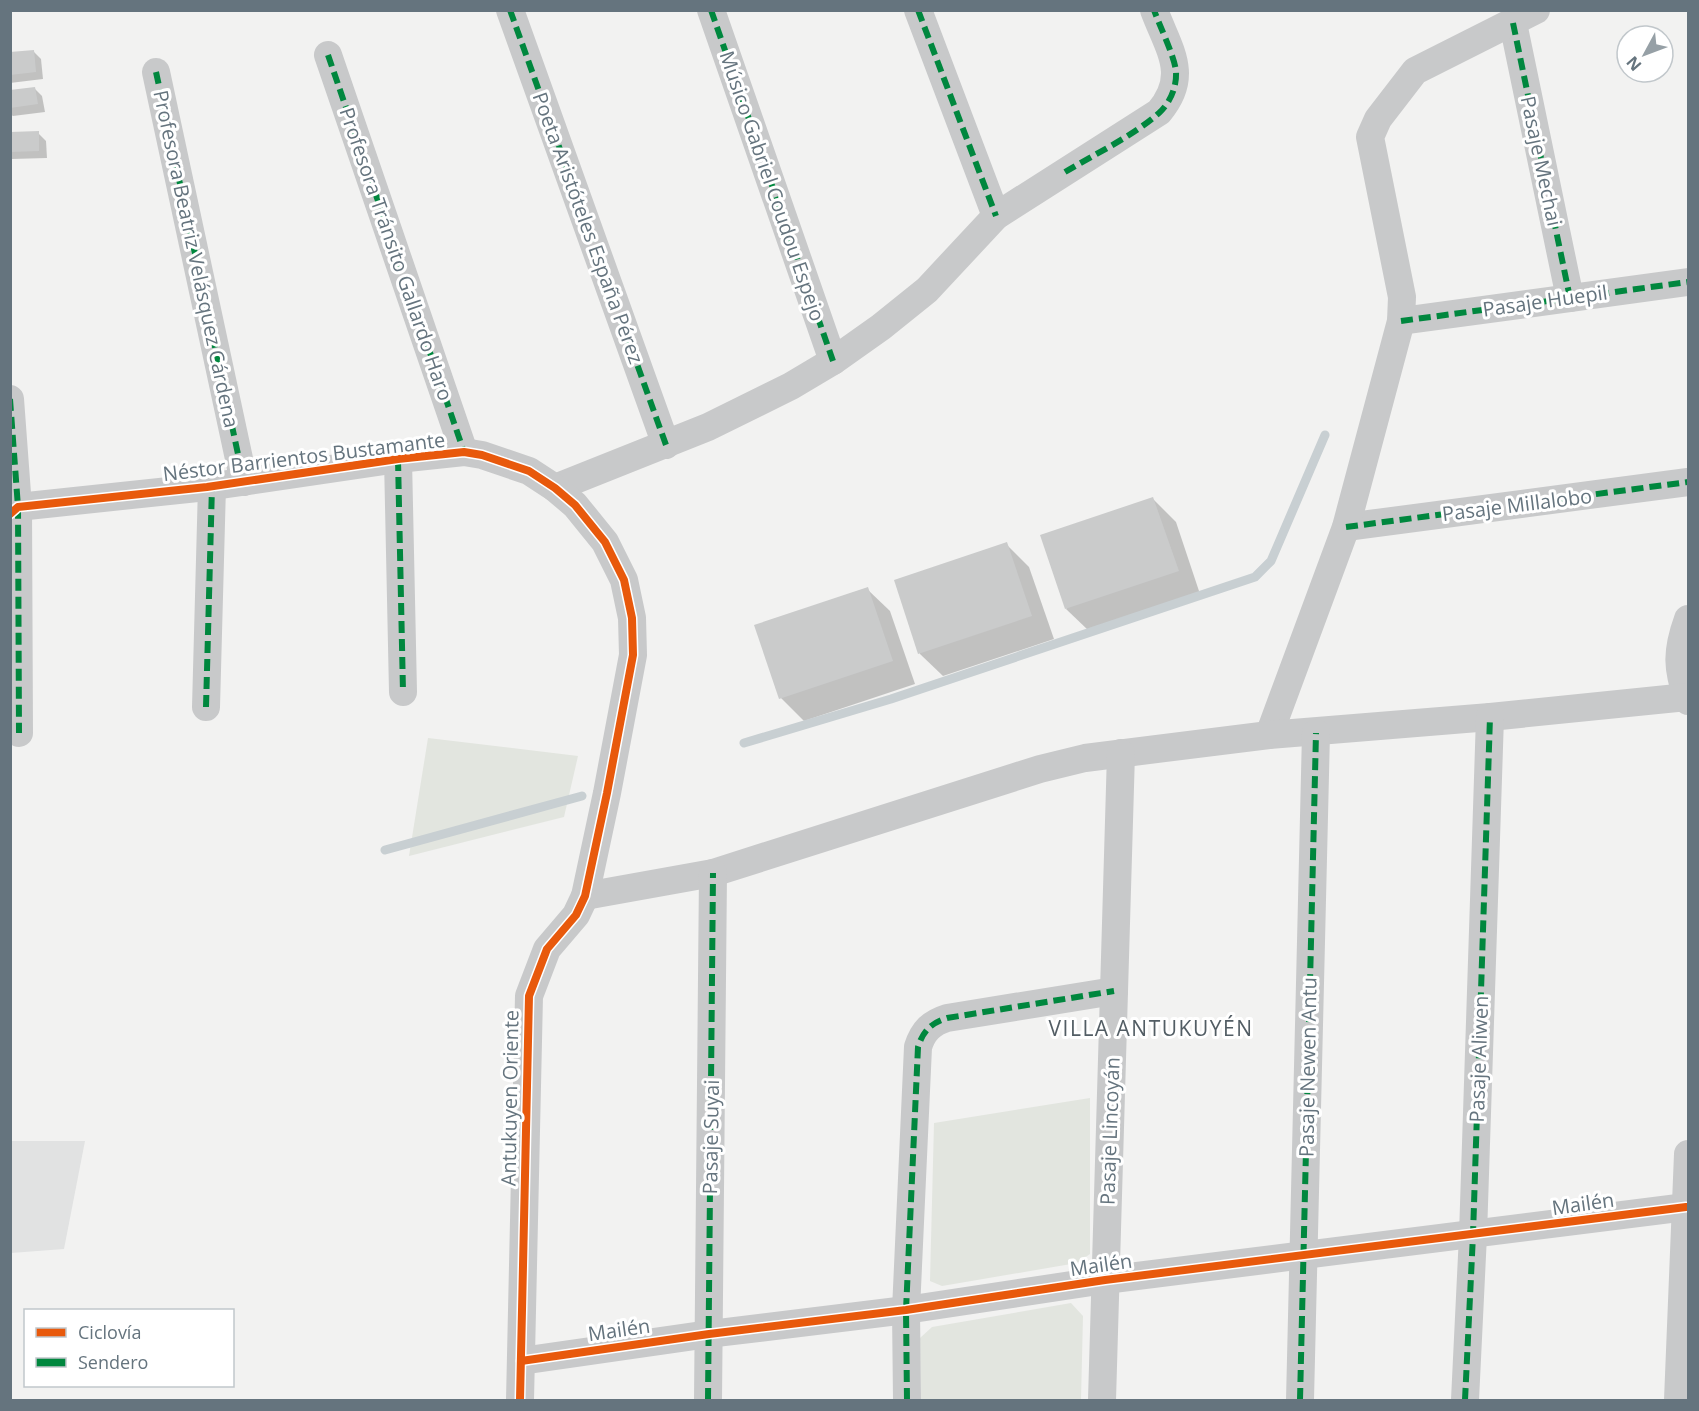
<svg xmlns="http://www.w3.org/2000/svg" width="1699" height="1411" font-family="'Open Sans',sans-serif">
<rect width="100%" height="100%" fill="#f2f2f1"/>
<polygon fill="#e1e2e2" points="11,1141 85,1141 64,1249 11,1253"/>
<g fill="#e2e5df">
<polygon points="428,738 578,756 564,817 409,856"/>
<polygon points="1090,1098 1090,1254 1077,1263 942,1286 930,1281 934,1123"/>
<polygon points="1071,1303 1083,1316 1081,1400 921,1400 920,1338 932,1327"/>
</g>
<g fill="#0003">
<polygon points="33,51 41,59 43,79 10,83 10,53"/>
<polygon points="34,88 42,96 45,112 13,116 10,114 10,92"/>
<polygon points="38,133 46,141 47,158 12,159 10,158 10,134"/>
<polygon points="1153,499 1176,522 1200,594 1089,631 1066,609"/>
<polygon points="1006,544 1029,567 1054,639 943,676 920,654 896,581"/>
<polygon points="867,589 890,611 915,684 804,721 781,698"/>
</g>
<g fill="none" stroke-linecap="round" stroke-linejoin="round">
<g stroke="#c8cfd2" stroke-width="9">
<polyline points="744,743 891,699 1255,577 1271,561 1325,435"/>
<polyline points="385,850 582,796"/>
</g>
</g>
<g fill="#cacbcb">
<polygon points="34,50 36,72 10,75 10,52"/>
<polygon points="35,87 38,104 10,108 10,90"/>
<polygon points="39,131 39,151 10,152 10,132"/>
<polygon points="1153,497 1179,571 1065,609 1040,535"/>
<polygon points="1007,542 1032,616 918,654 894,580"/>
<polygon points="868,587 893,661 779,699 754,625"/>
</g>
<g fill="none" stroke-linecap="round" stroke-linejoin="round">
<g stroke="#c8c9ca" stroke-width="28">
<polyline points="510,10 666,445"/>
<polyline points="711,10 833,361"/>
<polyline points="918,10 996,216"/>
<polyline points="1513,23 1570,298"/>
<polyline points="328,55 464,452"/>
<polyline points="156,72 244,482"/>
<polyline points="1401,321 1688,282"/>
<polyline points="10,399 18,507 19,733"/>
<polyline points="398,459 403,692"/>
<path d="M555,488L708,427L791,386L833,361L881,327L927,290L996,216L1159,112C1190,75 1169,50 1154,10"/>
<polyline points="10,514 18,507 207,487 398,459 464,452 482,455 529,471 555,488 575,505 605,542 624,580 632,618 633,655 607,793 585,896 576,915 547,949 529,996 520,1400"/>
<polyline points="1346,527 1688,482"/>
<path d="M1688,619C1676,652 1677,668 1688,701"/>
<polyline points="206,707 212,486"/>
<polyline points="1269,735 1346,527 1401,321 1402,297 1370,137 1378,119 1415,71 1536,10"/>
<polyline points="585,896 713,873 1040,769 1085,758 1269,735 1490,717 1687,697"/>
<polyline points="521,1361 709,1334 906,1310 1105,1280 1686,1207"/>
<polyline points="708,1400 713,873"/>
<path d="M907,1400L906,1310L918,1047C923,1031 931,1023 947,1018L1114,991"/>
<polyline points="1102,1400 1121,753"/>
<polyline points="1300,1400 1316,733"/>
<polyline points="1465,1400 1473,1235 1490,717"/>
<polyline points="1678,1400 1688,1154"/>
</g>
<g stroke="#00873e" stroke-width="6" stroke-dasharray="12 6" stroke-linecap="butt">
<polyline points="510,10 666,445"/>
<polyline points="711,10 833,361"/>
<polyline points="918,10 996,216"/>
<polyline points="1513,23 1570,298"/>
<polyline points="328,55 464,452"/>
<polyline points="156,72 244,482"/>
<path d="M1065,172C1095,154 1133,136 1159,113C1170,103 1177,87 1176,71C1174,55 1160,27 1154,10"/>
<polyline points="1401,321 1688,282"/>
<polyline points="10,399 18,507 19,733"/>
<polyline points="398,459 403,692"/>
<polyline points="1346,527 1688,482"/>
<polyline points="206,707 212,486"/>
<polyline points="708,1400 713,873"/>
<path d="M907,1400L906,1310L918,1047C923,1031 931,1023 947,1018L1114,991"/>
<polyline points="1300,1400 1316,733"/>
<polyline points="1465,1400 1473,1235 1490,717"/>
</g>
<defs>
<g id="cycleway">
<polyline points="10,514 18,507 207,487 398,459 464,452 482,455 529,471 555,488 575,505 605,542 624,580 632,618 633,655 607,793 585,896 576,915 547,949 529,996 520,1400"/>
<polyline points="521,1361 709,1334 906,1310 1105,1280 1686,1207"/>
</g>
</defs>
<use href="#cycleway" stroke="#fff" stroke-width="11"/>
<use href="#cycleway" stroke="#e8590c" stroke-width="8"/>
</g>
<g text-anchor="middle" stroke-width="6" stroke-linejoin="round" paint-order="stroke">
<g font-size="20" fill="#65747e" stroke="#fff">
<text transform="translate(1541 161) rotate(78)" y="7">Pasaje Mechai</text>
<text transform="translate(772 186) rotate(71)" y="7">Músico Gabriel Coudou Espejo</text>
<text transform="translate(588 228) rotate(70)" y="7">Poeta Aristóteles España Pérez</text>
<text transform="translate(396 254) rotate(71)" y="7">Profesora Tránsito Gallardo Haro</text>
<text transform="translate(196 259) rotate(78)" y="7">Profesora Beatriz Velásquez Cárdena</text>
<text transform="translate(1545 301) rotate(-8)" y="7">Pasaje Huepil</text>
<text transform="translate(304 457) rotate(-7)" y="7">Néstor Barrientos Bustamante</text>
<text transform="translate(1517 505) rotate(-7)" y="7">Pasaje Millalobo</text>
<text transform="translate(1479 1059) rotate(-88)" y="7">Pasaje Aliwen</text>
<text transform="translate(1308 1067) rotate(-89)" y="7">Pasaje Newen Antu</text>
<text transform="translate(510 1098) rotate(-89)" y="7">Antukuyen Oriente</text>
<text transform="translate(1110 1131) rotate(-88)" y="7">Pasaje Lincoyán</text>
<text transform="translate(711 1137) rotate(-89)" y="7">Pasaje Suyai</text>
<text transform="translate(1583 1204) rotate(-8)" y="7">Mailén</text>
<text transform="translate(1101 1265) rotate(-8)" y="7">Mailén</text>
<text transform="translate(619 1330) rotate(-8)" y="7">Mailén</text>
</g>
<g font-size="21" letter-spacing="1.5" fill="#525d64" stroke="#fff">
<text x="1151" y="1036">VILLA ANTUKUYÉN</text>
</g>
</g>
<rect width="1699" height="1411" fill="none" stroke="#65747e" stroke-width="24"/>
<rect x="24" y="1309" width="210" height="78" fill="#ffffff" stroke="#c1c7cb" stroke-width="1.5"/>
<rect x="36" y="1328" width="30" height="9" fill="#e8590c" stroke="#c1c7cb" stroke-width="1.5"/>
<text x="78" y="1339" font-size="18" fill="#65747e">Ciclovía</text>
<rect x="36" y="1358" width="30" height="9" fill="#00873e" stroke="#c1c7cb" stroke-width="1.5"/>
<text x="78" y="1369" font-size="18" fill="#65747e">Sendero</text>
<g transform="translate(1645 54) rotate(229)"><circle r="28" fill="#ffffff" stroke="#c1c7cb" stroke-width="1.5"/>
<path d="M0-4.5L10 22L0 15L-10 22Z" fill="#96a0a6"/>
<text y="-9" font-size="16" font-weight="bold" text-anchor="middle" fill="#65747e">N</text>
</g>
</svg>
